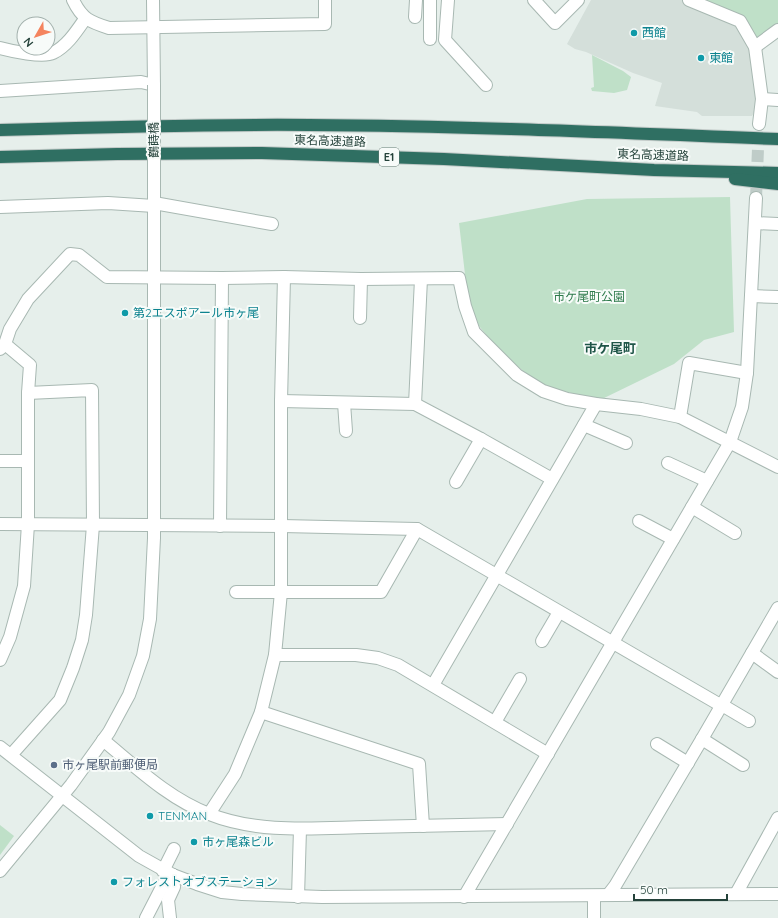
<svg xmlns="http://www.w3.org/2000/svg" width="778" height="918" font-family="Quicksand,'Noto Sans JP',sans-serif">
<rect width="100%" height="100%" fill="#e6efeb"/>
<polygon fill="#d4dfda" points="591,0 689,0 740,21 755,47 762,99 752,116 702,116 697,112 655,106 662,83 633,73 586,52 575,49 567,44"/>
<g fill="#bfe0c8">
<polygon points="689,0 778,0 778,30 755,47 740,21"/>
<polygon points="592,55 623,71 631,77 627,90 614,93 592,91 591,88 594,87"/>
<polygon points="730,197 734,332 704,340 674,364 600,400 543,386 513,363 494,344 479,326 468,300 459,223 587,199"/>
<polygon points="0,825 14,836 0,855"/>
</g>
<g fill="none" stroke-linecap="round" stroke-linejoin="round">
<polyline stroke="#bfccc8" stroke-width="12" stroke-dasharray="12 6" stroke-linecap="butt" points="756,198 759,124"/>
<defs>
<g id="minor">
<path d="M73,0C82,19 90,22 109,28L325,24V0"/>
<polyline points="430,0 430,39"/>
<polyline points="448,0 445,40 486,85"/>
<polyline points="534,0 555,23 578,0"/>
<polyline points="689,0 740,21 755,47 762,99 759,124"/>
<polyline points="415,17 416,0"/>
<polyline points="755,47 778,30"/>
<path d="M0,48C11,51 43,58 53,53C67,46 76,32 85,19"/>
<polyline points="0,91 141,82 154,85 153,0"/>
<polyline points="762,99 778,100"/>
<polyline points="154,203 272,224"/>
<polyline points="0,207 108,203 154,206"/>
<polyline points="755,223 778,224"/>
<polyline points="751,296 778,297"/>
<polyline points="360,318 361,279"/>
<polyline points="0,349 5,344 10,329 28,299 70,254 79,255 107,277 222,278 284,277 361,279 459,278 465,306 474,332 517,375 543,391 567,399 596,404 641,409 680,417 778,467"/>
<polyline points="281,401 415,404 481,439 552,479"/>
<polyline points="344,403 346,431"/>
<polyline points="415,404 421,279"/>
<polyline points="680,417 689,363 747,373"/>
<polyline points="584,425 626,443"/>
<polyline points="0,461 28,461"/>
<polyline points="668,463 707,481"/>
<polyline points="456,482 481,439"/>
<polyline points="692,507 735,533"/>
<polyline points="639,521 673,539"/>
<polyline points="0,524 282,526 417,529 722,706"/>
<polyline points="220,526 222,278"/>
<polyline points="236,592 381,592 417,529"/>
<polyline points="542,641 559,612"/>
<polyline points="752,653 778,672"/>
<polyline points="275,655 356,655 378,658 398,665 548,754"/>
<polyline points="0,660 10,637 24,586 28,524 28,393 30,365 5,344"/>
<polyline points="433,685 596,404"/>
<polyline points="722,705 749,721"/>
<polyline points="261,712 419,764 423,826"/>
<polyline points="495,722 520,679"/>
<polyline points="702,739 743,765"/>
<path d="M103,740C136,767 169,799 209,814C259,834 315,828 368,827C414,826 460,825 507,824"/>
<polyline points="657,744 688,763"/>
<polyline points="0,747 139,856 173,875 197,884 222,892 242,894 322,897 778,894"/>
<polyline points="11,755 60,700 73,668 82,640 86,615 93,525 92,390 28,393"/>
<polyline points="209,814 235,774 261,712 275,655 281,592 281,401 284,277"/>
<polyline points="0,871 71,785 109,732 129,695 143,656 150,619 154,538 154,195"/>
<polyline points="163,871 174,849"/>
<polyline points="736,894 778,818"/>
<polyline points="608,895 615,886 702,739 778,608"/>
<polyline points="594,896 594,918"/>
<polyline points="298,897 300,829"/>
<polyline points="464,897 730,442 742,407 747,373 756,198"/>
<polyline points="146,918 164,883 173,875"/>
<polyline points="170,918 168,900 174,887 173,875"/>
</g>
<g id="highway">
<path d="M0,130C103,127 206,124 309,125C465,126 622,133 778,139"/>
<polyline points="0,157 117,154 262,153 444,159 654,170 778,173"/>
<polyline points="735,179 778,184"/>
</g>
</defs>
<use href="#minor" stroke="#a8b8b2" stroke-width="14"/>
<use href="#highway" stroke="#c2cac8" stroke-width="14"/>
<use href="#minor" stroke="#fff" stroke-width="12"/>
<use href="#highway" stroke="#2f6f62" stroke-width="12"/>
<defs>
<polyline id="minor-bridge" points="154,195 154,85"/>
</defs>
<use href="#minor-bridge" stroke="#a8b8b2" stroke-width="14" stroke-linecap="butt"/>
<use href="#minor-bridge" stroke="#fff" stroke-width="12"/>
</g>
<g fill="#0f9aa8" stroke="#f7fbf9" stroke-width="1.5">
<circle cx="634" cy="33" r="4"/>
<circle cx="701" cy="58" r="4"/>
<circle cx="125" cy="313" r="4"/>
<circle cx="150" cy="816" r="4"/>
<circle cx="194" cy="842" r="4"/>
<circle cx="114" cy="882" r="4"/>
</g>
<circle fill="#5c6f8a" stroke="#f7fbf9" stroke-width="1.5" cx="54" cy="765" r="4"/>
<g text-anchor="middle" stroke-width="4" stroke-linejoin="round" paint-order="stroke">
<rect fill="#f7fbf9" stroke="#637a73" stroke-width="1" x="379" y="148" width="20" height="18" rx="3"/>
<g font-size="11" font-weight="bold" fill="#24423a">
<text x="389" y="161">E1</text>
</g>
<g font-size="12" fill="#0d838f" stroke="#f7fbf9" text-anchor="start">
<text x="642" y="37">西館</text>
<text x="709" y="62">東館</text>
<text x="133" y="317">第2エスポアール市ヶ尾</text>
<text x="158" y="820">TENMAN</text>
<text x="202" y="846">市ヶ尾森ビル</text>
<text x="122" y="886">フォレストオブステーション</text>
</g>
<g font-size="12" fill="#24423a" stroke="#f7fbf9">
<text transform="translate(154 140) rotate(-90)" y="4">鶴蒔橋</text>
<text transform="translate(330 141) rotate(2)" y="4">東名高速道路</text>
<text transform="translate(653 155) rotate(2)" y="4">東名高速道路</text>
</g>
<g font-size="12" fill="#2d7a4b" stroke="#f7fbf9">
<text x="589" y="301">市ケ尾町公園</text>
</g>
<g font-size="12" fill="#4e5e75" stroke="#f7fbf9" text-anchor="start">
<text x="62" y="769">市ヶ尾駅前郵便局</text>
</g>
<g font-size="13" font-weight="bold" fill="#1f5548" stroke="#f7fbf9">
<text x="610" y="353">市ケ尾町</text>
</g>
</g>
<g transform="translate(36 36) rotate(231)"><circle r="19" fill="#f7fbf9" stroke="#a3b1ad"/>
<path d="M0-3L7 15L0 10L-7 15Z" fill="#f4845f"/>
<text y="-6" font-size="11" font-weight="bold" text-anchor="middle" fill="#24423a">N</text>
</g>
<path d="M634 894v6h93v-6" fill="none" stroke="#24423a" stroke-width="2"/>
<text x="640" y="894" font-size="12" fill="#24423a" stroke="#f7fbf9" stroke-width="3" paint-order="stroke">50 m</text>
</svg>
